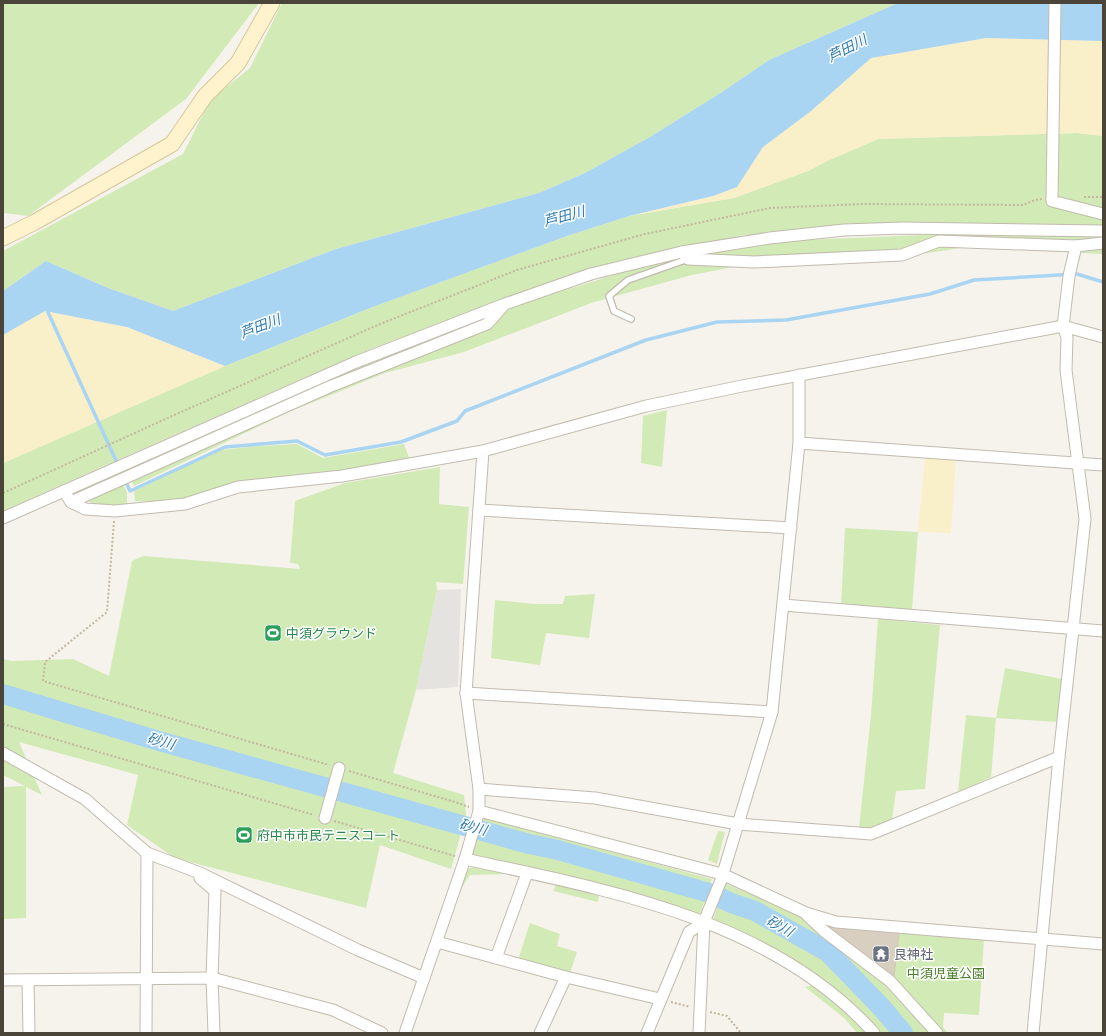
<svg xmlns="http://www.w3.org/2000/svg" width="1106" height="1036" font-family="Karla,'Noto Sans JP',sans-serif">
<rect width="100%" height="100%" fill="#f6f3ec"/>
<g fill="#d2eab5">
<polygon points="3,3 259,3 186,99 28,216 3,213"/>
<polygon points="282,3 898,3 769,60 722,92 650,137 585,173 539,193 336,249 173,311 108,288 46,261 3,291 3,251 183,154 210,100 250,68"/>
<polygon points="1077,133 1103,136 1103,225 913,224 743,235 595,269 535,288 371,349 158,442 3,511 3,463 225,366 370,308 567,236 629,216 734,198 808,171 827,161 878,139"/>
<polygon points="945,234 1103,236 1103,254 968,247 927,253 784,257 692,275 594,302 464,352 385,373 289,412 134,486 126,469 362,364 527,302 659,261 781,241"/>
<polygon points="667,410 662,467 641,463 643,416"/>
<polygon points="297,444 323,458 404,444 410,460 331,474 266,478 181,501 135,501 134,491 220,450 259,446"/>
<polygon points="440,467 439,504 469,507 463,584 436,582 437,590 416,690 393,773 464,795 466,815 451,869 380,845 366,908 175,858 127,825 138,775 19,742 42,795 26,787 26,918 3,919 3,787 25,786 3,775 3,659 12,661 73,659 109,676 132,561 143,556 300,569 298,564 290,563 295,501 345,483"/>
<polygon points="117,473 127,492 127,507 95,505 77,493 80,488"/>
<polygon points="845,528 918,532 912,610 841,605"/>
<polygon points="595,594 589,638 546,633 540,665 491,658 495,600 534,604 563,604 565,596"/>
<polygon points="878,619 940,625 925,789 896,791 892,820 872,829 859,828 871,715"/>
<polygon points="1005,668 1062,679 1058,722 996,718 991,777 958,792 966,715 996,718"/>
<polygon points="482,817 712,879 699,917 471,856"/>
<polygon points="718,831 725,832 717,864 708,860"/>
<polygon points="472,867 484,867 507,872 505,874 470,875 459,892 464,872"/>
<polygon points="557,883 599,895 598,902 553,891"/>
<polygon points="726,884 824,925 894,975 899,933 984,939 979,1015 944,1013 943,1027 948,1033 879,1033 859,1010 770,947 712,922"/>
<polygon points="530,923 560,934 557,946 577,952 570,973 518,960"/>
<polygon points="813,985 849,1014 867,1033 857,1033 844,1018 805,987"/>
</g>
<g fill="#f9efc9">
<polygon points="986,38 1103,41 1103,136 1077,133 878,139 827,161 808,171 734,198 629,216 713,196 737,187 763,147 811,111 871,58"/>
<polygon points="45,311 127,327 225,366 3,463 3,335"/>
<polygon points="925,457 956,458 951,533 918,532"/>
</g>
<polygon fill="#e5e3e0" points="461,589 458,687 416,690 437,590"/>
<polygon fill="#a9d4f2" points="898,3 1103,3 1103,41 986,38 871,58 811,111 763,147 737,187 713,196 629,216 567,236 370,308 225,366 127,327 45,311 3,335 3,291 46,261 108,288 173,311 336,249 539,193 585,173 650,137 722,92 769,60"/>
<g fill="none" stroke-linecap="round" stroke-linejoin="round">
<polyline stroke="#a9d4f2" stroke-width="3.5" points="46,308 130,491 225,447 297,441 325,455 401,442 457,421 465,411 646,340 717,322 786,320 930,294 974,280 1077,274 1103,282"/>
<polyline stroke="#a9d4f2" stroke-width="20" points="3,694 159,741 529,844 554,849 713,894 731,903 755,911 828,952 883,1009 903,1033"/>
</g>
<polygon fill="#d8cfc1" stroke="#d3c7b4" points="824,925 899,933 894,976"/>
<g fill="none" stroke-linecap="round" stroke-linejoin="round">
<defs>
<polyline id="lane" points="631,319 614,311 609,296 628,280 688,259"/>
<g id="street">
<polyline points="1052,198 1052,201 1103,214"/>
<polyline points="682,252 688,259 754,262 902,255 939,241 1076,246 1103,243"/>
<polyline points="799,443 1103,465"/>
<polyline points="64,491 71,502 85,509 115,511 185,504 238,487 342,476 483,451 646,406 742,386 1063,326 1069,276 1076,246"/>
<polyline points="71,502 329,387 487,324 503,306"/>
<polyline points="479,510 791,528"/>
<polyline points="3,518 356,362 505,304 591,274 682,252 770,238 844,230 903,228 1103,231"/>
<polyline points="783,605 1103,631"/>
<polyline points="466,693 772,712"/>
<polyline points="3,753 85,799 147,853 200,873 358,950 424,978"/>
<polyline points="479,789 595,798 738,824 871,834 1059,757"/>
<polyline points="479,811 722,874 806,913 836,922 1103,944"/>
<polyline points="325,818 339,768"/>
<path d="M465,859C608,890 772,919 874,1033"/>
<polyline points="200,875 200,878 215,891 212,978 214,1033"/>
<polyline points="806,914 824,931 890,981 937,1033"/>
<polyline points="704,922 721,880 772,712 799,443 799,375"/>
<polyline points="437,942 566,977 660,999"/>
<polyline points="496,958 527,873"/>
<polyline points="3,980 212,978 333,1010 382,1033"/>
<polyline points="28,980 29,1033"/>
<polyline points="146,1033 147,853"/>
<polyline points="405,1033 465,859 479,811 479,789 466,693 483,451"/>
<polyline points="540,1033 566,977"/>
<polyline points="647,1033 689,932 704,922 699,1033"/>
<polyline points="1033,1033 1059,757 1085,519 1066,370 1067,337 1063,326 1103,337"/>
</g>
<polyline id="secondary" points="3,238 35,222 172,144 205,96 238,63 272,3"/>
</defs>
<use href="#lane" stroke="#c2bbae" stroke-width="8"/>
<use href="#street" stroke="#c2bbae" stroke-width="13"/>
<use href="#secondary" stroke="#d6c79b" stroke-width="17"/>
<g stroke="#c4b79f" stroke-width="2" stroke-dasharray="2 2" stroke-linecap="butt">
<polyline points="1084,197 1103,197"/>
<polyline points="3,493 181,412 380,324 517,270 645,234 770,208 863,204 1023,205 1035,200 1042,199"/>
<polyline points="114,521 107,612 45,662 43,681 329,765"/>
<polyline points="3,724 314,815"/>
<polyline points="349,771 455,802 469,807"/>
<polyline points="334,821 455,856"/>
<polyline points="671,1002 690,1007"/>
<polyline points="710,1012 727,1016 741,1033"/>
</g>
<use href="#lane" stroke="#fff" stroke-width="5.5"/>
<use href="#street" stroke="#fff" stroke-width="11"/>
<use href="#secondary" stroke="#fff3cd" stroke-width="15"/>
<defs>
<polyline id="street-bridge" points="1052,198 1055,3"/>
</defs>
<use href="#street-bridge" stroke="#c2bbae" stroke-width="13" stroke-linecap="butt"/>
<use href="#street-bridge" stroke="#fff" stroke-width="11"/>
</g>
<defs>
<symbol id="stadium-square" viewBox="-11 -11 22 22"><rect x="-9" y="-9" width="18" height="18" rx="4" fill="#2e9e5b" stroke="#fff"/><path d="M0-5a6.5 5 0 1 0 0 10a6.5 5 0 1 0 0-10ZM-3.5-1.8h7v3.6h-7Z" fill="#fff"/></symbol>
<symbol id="temple-square" viewBox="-11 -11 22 22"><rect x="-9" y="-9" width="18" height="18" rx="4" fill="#6b7280" stroke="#fff"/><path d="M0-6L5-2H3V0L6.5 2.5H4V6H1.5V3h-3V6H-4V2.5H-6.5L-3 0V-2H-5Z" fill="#fff"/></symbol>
</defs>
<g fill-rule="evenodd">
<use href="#stadium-square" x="263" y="623" width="20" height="20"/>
<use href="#stadium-square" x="234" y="825" width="20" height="20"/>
<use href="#temple-square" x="871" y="944" width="20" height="20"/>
</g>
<g text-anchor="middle" stroke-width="3" stroke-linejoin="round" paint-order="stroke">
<g font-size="13" fill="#27864d" stroke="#fff" text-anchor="start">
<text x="286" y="638">中須グラウンド</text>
<text x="257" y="840">府中市市民テニスコート</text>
</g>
<g font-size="13" fill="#5b616d" stroke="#fff" text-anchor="start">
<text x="894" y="959">艮神社</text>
</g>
<g font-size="13" fill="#4a7f2a" stroke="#fff">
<text x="946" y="978">中須児童公園</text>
</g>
<g font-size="14" font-style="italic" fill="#2e7ab2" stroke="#fff">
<text transform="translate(847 48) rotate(-27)" y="5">芦田川</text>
<text transform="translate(564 216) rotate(-15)" y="5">芦田川</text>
<text transform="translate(260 326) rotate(-21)" y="5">芦田川</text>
<text transform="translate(161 741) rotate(16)" y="5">砂川</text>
<text transform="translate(473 827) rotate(15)" y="5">砂川</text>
<text transform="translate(780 926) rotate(29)" y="5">砂川</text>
</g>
</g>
<rect width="1106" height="1036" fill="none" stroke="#4b4439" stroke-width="8"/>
</svg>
